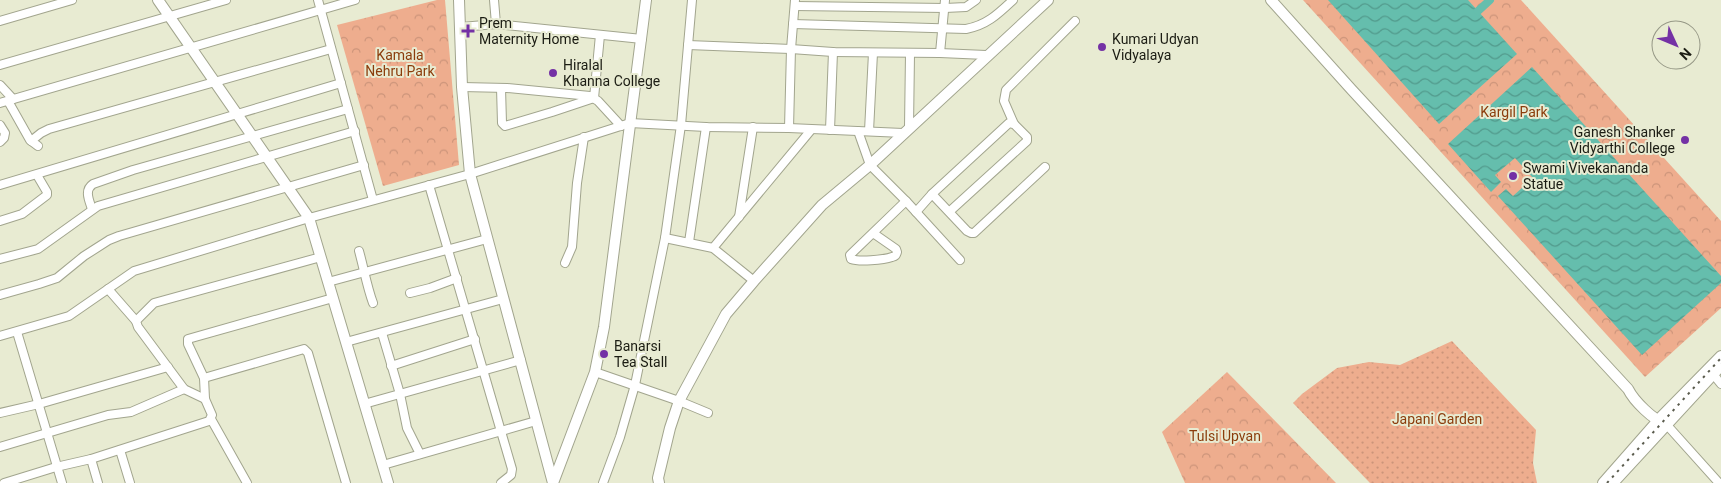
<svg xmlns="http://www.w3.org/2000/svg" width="1721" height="483" font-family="Roboto,sans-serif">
<defs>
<pattern id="forest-crowns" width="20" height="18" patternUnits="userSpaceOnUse" patternTransform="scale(1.25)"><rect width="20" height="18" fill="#eead8e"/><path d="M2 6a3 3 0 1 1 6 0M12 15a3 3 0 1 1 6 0" fill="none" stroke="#cc947a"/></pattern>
<pattern id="garden-dots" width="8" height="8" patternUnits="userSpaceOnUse" patternTransform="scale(1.25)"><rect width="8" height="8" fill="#eead8e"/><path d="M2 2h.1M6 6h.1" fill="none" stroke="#cc947a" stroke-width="1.8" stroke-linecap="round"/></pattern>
<pattern id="water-waves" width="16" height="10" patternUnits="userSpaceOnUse" patternTransform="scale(1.25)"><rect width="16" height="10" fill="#65bead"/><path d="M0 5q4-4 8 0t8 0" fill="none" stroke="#529a8c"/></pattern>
</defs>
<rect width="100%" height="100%" fill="#e8ebd2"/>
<g fill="url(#forest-crowns)">
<polygon points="437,0 445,0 459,165 383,186 337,25"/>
<polygon points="1303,0 1521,0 1721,221 1721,308 1645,377"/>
<polygon points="1227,372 1336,483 1185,483 1162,432"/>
</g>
<polygon fill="url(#garden-dots)" points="1452,341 1536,430 1533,463 1537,483 1370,483 1293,403 1302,394 1337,368 1369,362 1400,365"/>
<g fill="url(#water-waves)">
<polygon points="1328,0 1468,0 1517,54 1439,124"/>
<polygon points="1532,67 1721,276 1721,283 1642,355 1498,196 1506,189 1513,196 1533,178 1515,158 1495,175 1501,182 1491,192 1448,144"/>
</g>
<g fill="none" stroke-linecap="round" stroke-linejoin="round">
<polyline stroke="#65bead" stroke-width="8" points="1478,11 1490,0"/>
<defs>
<g id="street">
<polyline points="318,0 373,200"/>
<polyline points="494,0 496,24"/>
<polyline points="795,6 945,8 966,7 976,0"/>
<polyline points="0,21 72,0"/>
<path d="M793,24L966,29C987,25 998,14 1013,0"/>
<polyline points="461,27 496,24 642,39"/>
<polyline points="688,45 791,49 833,52 940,53 986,55"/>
<polyline points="940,53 945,0"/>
<polyline points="0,65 226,0"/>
<polyline points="0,85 13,99"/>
<polyline points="462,87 507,88 590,96 598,101 621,126"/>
<polyline points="501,88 502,123 505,126 552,112 594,98 600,35"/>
<polyline points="8,101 30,140 38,146"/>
<polyline points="0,103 355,0"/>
<polyline points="1014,124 1004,101 1006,90 1075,21"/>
<polyline points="0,125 5,133 4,138 0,142"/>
<polyline points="909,127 910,54"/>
<polyline points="789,128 791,49 795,0"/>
<polyline points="830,130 833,52"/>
<polyline points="858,131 870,165 906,201 960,260"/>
<polyline points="869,131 873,53"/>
<polyline points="31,141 41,133 49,129 331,49"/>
<polyline points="0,185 341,83"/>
<polyline points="429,185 512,469 511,475 501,483"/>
<path d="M92,209C89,200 84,190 93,184L133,170L348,109"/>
<polyline points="916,212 932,194"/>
<polyline points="949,212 1027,141 1027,137 1014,124 1009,123 932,194 967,231 971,233 974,233 1045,167"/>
<polyline points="739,217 753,127"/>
<polyline points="0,221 22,214 47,195 47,192 37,175"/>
<path d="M873,233L896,249L897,252C896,255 896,256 892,257C883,260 859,262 851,259L850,255L852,253L906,201"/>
<polyline points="665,238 713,248 754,281"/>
<polyline points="689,242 706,127"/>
<polyline points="713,248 811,130"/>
<path d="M359,251C364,269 367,287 373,303"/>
<polyline points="0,259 38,249 98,206 355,131"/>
<polyline points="565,263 572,247 577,183 584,137"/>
<polyline points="328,282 487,239"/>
<polyline points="108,289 136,321"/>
<polyline points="410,293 430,288 457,278"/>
<polyline points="0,295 39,284 57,278 84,256 109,240 119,236 364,165"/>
<polyline points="17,332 62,483"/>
<polyline points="382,333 400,394 407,428 420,454"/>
<polyline points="0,336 69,316 134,271 309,218 470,174 630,123 706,127 789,128 903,133"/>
<polyline points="346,342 503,299"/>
<polyline points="391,366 475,339"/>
<polyline points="595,372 679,401 708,413"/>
<polyline points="1713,374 1721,384"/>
<polyline points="204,378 304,349 308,353 346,483"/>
<polyline points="205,399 184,389 138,327 136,321 154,303 321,257"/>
<polyline points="364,404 521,360"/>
<polyline points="0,413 39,404 168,367"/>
<polyline points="211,419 247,483"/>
<polyline points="1666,424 1719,483"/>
<polyline points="0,447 108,415 131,412 184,389"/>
<polyline points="120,450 130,483"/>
<polyline points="91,459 98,483"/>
<polyline points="383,465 536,421"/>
<polyline points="4,483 56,467 91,459 209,421 212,415 205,399 204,378 188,344 188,339 333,298"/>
<polyline points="603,483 620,437 635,385 665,238 681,125 692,0"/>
</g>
<g id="secondary">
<polyline points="158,0 309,218 388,483"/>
<polyline points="459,0 462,87 470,174 553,483"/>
<path d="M1271,0L1351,89L1628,389C1634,401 1653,420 1666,424"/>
<polyline points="553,483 595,372 604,327 646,0"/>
<polyline points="659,483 658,478 670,428 679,401 726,314 754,281 822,205 870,165 1048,0"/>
<polyline points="1603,483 1661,417 1721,356"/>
<polyline points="1613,483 1719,368"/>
</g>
</defs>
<use href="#street" stroke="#a2a58e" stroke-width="10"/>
<use href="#secondary" stroke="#a2a58e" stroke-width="12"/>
<use href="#street" stroke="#fff" stroke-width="8"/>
<use href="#secondary" stroke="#fff" stroke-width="10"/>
<polyline stroke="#5b5c4e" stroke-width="2" stroke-dasharray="2.5 5" stroke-linecap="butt" points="1607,483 1721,358"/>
</g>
<g fill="#7431a5" stroke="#e8ebd2" stroke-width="2">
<path d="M465.5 23.5h5v5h5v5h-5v5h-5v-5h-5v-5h5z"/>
<circle cx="1102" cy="47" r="5"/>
<circle cx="553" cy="73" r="5"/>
<circle cx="1685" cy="140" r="5"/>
<circle cx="1513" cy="176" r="5"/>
<circle cx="604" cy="354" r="5"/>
</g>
<g text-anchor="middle" stroke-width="4" stroke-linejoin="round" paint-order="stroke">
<g font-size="14" fill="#1b1c13" stroke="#e8ebd2" text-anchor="start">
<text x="479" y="28">Prem<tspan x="479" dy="16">Maternity Home</tspan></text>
<text x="1112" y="44">Kumari Udyan<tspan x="1112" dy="16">Vidyalaya</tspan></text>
<text x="563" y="70">Hiralal<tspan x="563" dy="16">Khanna College</tspan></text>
<text x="1675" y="137" text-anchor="end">Ganesh Shanker<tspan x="1675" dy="16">Vidyarthi College</tspan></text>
<text x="1523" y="173">Swami Vivekananda<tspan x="1523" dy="16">Statue</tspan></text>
<text x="614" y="351">Banarsi<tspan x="614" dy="16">Tea Stall</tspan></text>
</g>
<g font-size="14" fill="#8b3d0c" stroke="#e8ebd2">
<text x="400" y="60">Kamala<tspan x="400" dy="16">Nehru Park</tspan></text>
<text x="1514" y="117">Kargil Park</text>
<text x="1437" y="424">Japani Garden</text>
<text x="1225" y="441">Tulsi Upvan</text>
</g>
</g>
<g transform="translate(1676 45) rotate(134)"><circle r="24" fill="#e8ebd2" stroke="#969886"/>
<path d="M0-4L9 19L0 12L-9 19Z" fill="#7431a5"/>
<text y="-8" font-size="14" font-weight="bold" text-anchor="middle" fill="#1b1c13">N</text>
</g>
</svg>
